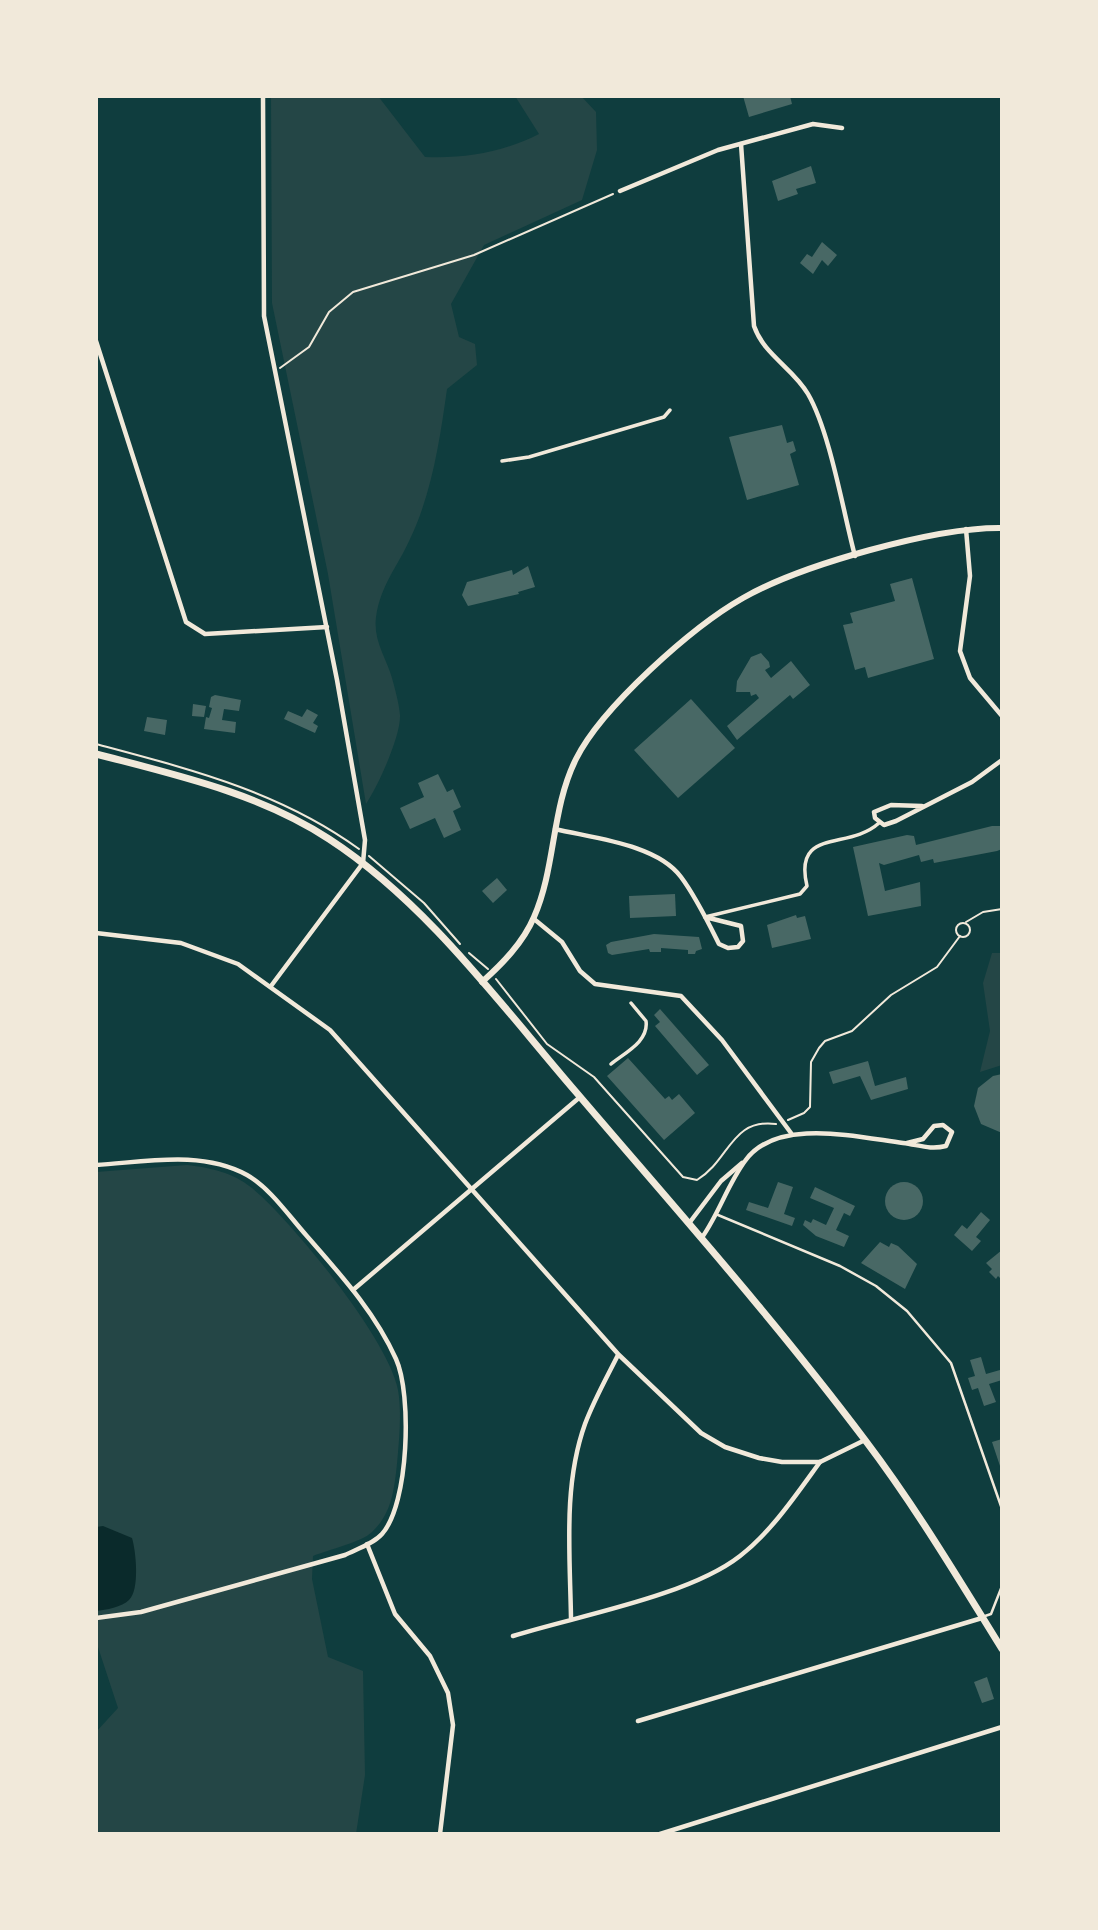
<svg xmlns="http://www.w3.org/2000/svg" width="1098" height="1930" font-family="Helvetica,sans-serif">
<rect width="100%" height="100%" fill="#0f3d3e"/>
<g fill="#244646">
<path d="M271,96H378L425,157C464,159 504,152 539,134L515,96H581L596,112L597,150L582,200L484,245L451,304L459,337L475,344L477,365L447,389C440,439 432,493 410,539C397,568 381,584 376,617C373,641 386,657 392,678C395,689 399,703 400,715C401,736 378,786 366,804L328,574L272,303Z"/>
<polygon points="992,953 1002,953 1002,1065 980,1072 990,1031 983,983"/>
<path d="M187,1165C211,1168 232,1172 252,1188C292,1221 389,1340 398,1390C402,1413 399,1441 397,1464C394,1490 392,1513 372,1532C362,1542 327,1550 313,1556L312,1579L328,1657L363,1671L365,1775L356,1834H96V1732L118,1708L96,1641V1172Z"/>
</g>
<path fill="#0a2a2b" d="M103,1526L132,1538C136,1551 140,1590 129,1600C122,1607 106,1610 96,1611V1527Z"/>
<g fill="#486865">
<polygon points="743,96 790,96 792,104 749,117"/>
<polygon points="811,166 816,183 796,189 798,194 778,201 772,181"/>
<polygon points="822,242 837,255 828,266 822,260 813,274 800,263 807,254 812,257"/>
<polygon points="782,425 787,443 793,441 796,451 790,454 799,485 747,500 729,437"/>
<polygon points="528,566 535,587 518,592 519,594 468,606 462,595 467,582 512,570 513,575"/>
<polygon points="912,578 934,659 868,678 865,667 855,670 843,625 853,623 850,613 895,601 890,584"/>
<polygon points="761,653 769,662 770,667 765,670 771,678 791,661 810,685 793,699 790,695 737,740 727,726 759,698 756,694 751,696 750,692 736,692 737,681 751,657"/>
<polygon points="215,695 241,700 239,711 224,709 222,720 236,722 235,733 204,729 206,717 209,718 212,708 209,707 211,697"/>
<polygon points="691,699 735,748 678,798 634,750"/>
<polygon points="193,704 206,706 204,717 192,716"/>
<polygon points="307,709 318,715 313,723 318,726 315,733 284,719 288,711 302,717"/>
<polygon points="147,717 167,720 165,735 144,731"/>
<polygon points="438,774 447,792 453,789 461,807 453,811 461,830 444,838 435,818 410,829 400,808 424,797 418,783"/>
<polygon points="992,826 1002,826 1002,849 997,851 934,863 933,859 921,862 919,855 884,865 879,863 885,891 920,882 921,906 868,916 853,847 907,835 914,836 916,845"/>
<polygon points="497,878 507,890 493,903 482,891"/>
<polygon points="675,894 676,916 630,918 629,896"/>
<polygon points="796,915 797,918 805,916 811,939 772,948 767,925"/>
<polygon points="654,934 699,937 702,949 696,951 695,954 688,954 688,950 661,948 661,952 650,952 649,949 612,955 608,953 606,945 611,942"/>
<polygon points="660,1009 709,1065 697,1075 655,1026 660,1022 654,1015"/>
<polygon points="628,1058 665,1099 669,1096 672,1100 679,1094 695,1113 664,1140 607,1076"/>
<polygon points="868,1061 875,1086 906,1077 908,1089 871,1100 860,1076 833,1084 829,1072"/>
<polygon points="1002,1074 1002,1133 981,1124 974,1106 978,1088 993,1076"/>
<polygon points="778,1182 793,1187 784,1214 795,1218 792,1226 746,1210 749,1202 768,1208"/>
<circle cx="904" cy="1201" r="19"/>
<polygon points="815,1187 855,1206 850,1216 844,1213 836,1230 849,1236 844,1247 816,1236 803,1225 805,1220 811,1223 813,1219 826,1225 834,1208 810,1198"/>
<polygon points="981,1212 990,1220 976,1237 981,1241 972,1251 954,1235 962,1225 967,1229"/>
<polygon points="880,1242 889,1247 891,1243 898,1246 917,1264 905,1289 861,1263"/>
<polygon points="1002,1250 1002,1280 998,1276 996,1279 989,1272 992,1269 986,1263"/>
<polygon points="981,1357 986,1374 1000,1370 1002,1376 1002,1380 989,1384 996,1402 984,1406 978,1388 972,1390 968,1378 975,1376 970,1360"/>
<polygon points="1002,1439 1002,1468 1001,1469 992,1442"/>
<polygon points="987,1677 994,1699 982,1703 974,1682"/>
</g>
<g fill="none" stroke-linecap="round" stroke-linejoin="round">
<g stroke="#f1e9da" stroke-width="2">
<polyline points="280,368 309,347 329,312 353,292 474,255 613,194"/>
<path d="M96,744C189,769 279,791 359,849"/>
<polyline points="369,856 424,903 460,944"/>
<polyline points="966,922 983,912 1002,909"/>
<circle cx="963" cy="930" r="7"/>
<polyline points="469,953 488,969"/>
<path d="M496,979L547,1044L594,1077L683,1177L697,1180C730,1160 731,1118 776,1124"/>
<polyline points="788,1120 804,1113 810,1107 811,1062 819,1048 825,1041 852,1031 891,995 937,967 960,936"/>
</g>
<g stroke="#f1e9da" stroke-width="2.5">
<polyline points="718,1215 840,1266 876,1286 907,1311 951,1363 1002,1509"/>
<polyline points="985,1616 991,1614 1002,1586"/>
</g>
<g stroke="#f1e9da" stroke-width="3.5">
<polyline points="502,461 529,457 664,417 670,410"/>
<path d="M705,917L800,894L807,886C793,827 848,851 879,823"/>
<path d="M611,1064C624,1053 649,1042 646,1021L631,1003"/>
</g>
<g stroke="#f1e9da" stroke-width="4.5">
<polyline points="263,96 264,316 337,680 365,840 363,863 271,986"/>
<path d="M741,144L754,326C764,355 793,368 808,394C830,432 843,511 855,556"/>
<polyline points="620,191 718,150 813,124 842,128"/>
<polyline points="96,341 186,622 205,634 327,627"/>
<polyline points="966,529 970,576 960,651 970,678 1002,716"/>
<polyline points="922,806 891,805 874,812 875,818 884,825 896,821 972,782 1002,760"/>
<path d="M555,829C592,838 657,844 681,877C696,897 708,922 719,944L728,948L738,947L743,941L741,926L705,917"/>
<polyline points="534,919 562,942 580,971 595,984 681,996 722,1040 791,1133"/>
<polyline points="96,933 181,943 238,964 330,1030 619,1355 701,1433 725,1447 759,1458 782,1462 820,1462 865,1440"/>
<path d="M96,1165C146,1162 201,1150 247,1175C270,1188 289,1216 306,1235C340,1274 375,1312 396,1359C412,1394 409,1504 382,1534C373,1544 357,1549 345,1555L141,1612L96,1618"/>
<polyline points="690,1222 721,1181 742,1163"/>
<path d="M703,1236C719,1213 728,1184 745,1161C776,1117 857,1137 903,1143C919,1145 930,1150 946,1146L952,1132L943,1125L934,1126L923,1139L907,1143"/>
<polyline points="353,1290 580,1097"/>
<polyline points="367,1544 395,1614 430,1656 448,1693 453,1725 440,1834"/>
<path d="M571,1618C570,1554 563,1485 585,1424C594,1400 607,1377 618,1355"/>
<path d="M513,1636C577,1616 689,1596 740,1556C772,1531 796,1495 820,1462"/>
<polyline points="638,1721 982,1618"/>
<polyline points="660,1834 1002,1727"/>
</g>
<path stroke="#f1e9da" stroke-width="6" d="M482,982C502,964 523,943 534,917C556,867 551,809 576,759C602,707 692,627 743,598C801,565 935,527 1002,528"/>
<path stroke="#f1e9da" stroke-width="7" d="M96,754C176,775 259,793 329,839C426,902 501,1005 576,1092C674,1207 774,1319 865,1440C915,1506 958,1578 1002,1649"/>
</g>
<rect width="1098" height="1930" fill="none" stroke="#f1e9da" stroke-width="196"/>
</svg>
